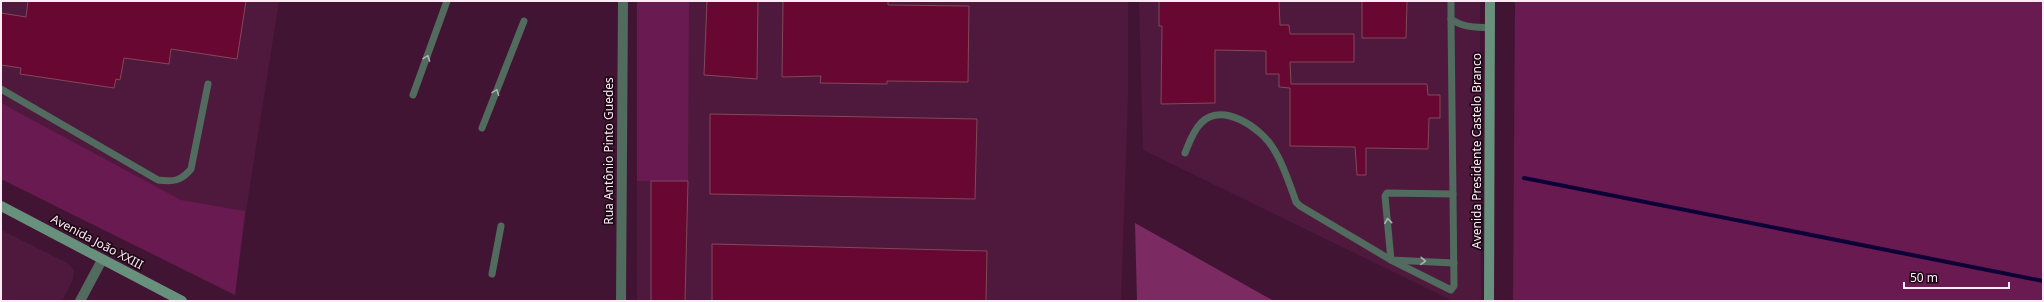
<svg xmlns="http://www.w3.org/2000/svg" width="2044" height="302" font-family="'Noto Sans',sans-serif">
<rect width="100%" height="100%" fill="#421433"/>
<g fill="#4e193d">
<polygon points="1,1 279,1 246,211 235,295 1,179"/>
<polygon points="637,1 1128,1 1128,96 1121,301 637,301"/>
<polygon points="1139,1 1480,1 1481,301 1453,301 1143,150"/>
<polygon points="1,230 69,264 74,271 73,279 62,301 1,301"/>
</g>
<g fill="#681a51">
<polygon points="637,1 689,1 688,181 637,181"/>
<polygon points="1515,1 2043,1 2043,301 1513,301"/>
<polygon points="1,103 181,200 245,211 235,295 1,179"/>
</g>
<polygon fill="#7c2a62" points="1135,223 1274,301 1137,301"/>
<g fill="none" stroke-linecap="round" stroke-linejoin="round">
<polyline stroke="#0d0037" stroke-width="4" points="1524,178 2043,281"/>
</g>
<g fill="#690733" stroke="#824858">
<polygon points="28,1 246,1 237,59 171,49 169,64 124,58 120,80 116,79 114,88 20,74 21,68 1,65 1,13 26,17"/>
<polygon points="707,1 758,1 757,79 704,75"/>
<polygon points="783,1 888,1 888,5 969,6 968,82 887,81 887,84 820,83 821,76 782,77"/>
<polygon points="1159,1 1279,1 1280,25 1289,25 1290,34 1354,34 1354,62 1290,62 1291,84 1427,84 1428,95 1440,95 1440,118 1429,118 1428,149 1366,148 1366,175 1357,175 1355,147 1290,146 1290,88 1279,87 1279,74 1266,74 1266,51 1215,50 1215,103 1161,104 1162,26 1159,26"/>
<polygon points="1362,1 1407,1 1406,38 1362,38"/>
<polygon points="710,114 977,119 975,199 710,194"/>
<polygon points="651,181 688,181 685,301 651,301"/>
<polygon points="712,244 987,251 986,301 712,301"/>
</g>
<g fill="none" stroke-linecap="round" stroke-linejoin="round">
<g stroke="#516b5e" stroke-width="7">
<path d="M1451,1V19C1463,28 1476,27 1490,28"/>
<path d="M1,89L158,180C174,182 181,181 191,169L208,84"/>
<polyline points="413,95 447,1"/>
<polyline points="482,128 524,21"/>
<path d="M1185,153C1189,143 1193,131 1201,123C1222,101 1261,128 1273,148C1283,163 1290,185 1296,202L1300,206L1391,260L1451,290L1454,286L1451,19"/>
<polyline points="1453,194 1387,193 1385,196 1391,260 1454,263"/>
<polyline points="492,274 501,226"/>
</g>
<g stroke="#516b5e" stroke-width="10">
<polyline points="80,301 102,260"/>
<polyline points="621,301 623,1"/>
</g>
<g stroke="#67917c" stroke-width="10">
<polyline points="1,206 182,301"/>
<polyline points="1489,301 1490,1"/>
</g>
</g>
<defs><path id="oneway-chevron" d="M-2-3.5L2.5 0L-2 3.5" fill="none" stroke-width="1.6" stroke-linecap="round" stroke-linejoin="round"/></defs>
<g stroke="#b0b1b2">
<use href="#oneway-chevron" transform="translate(427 58) rotate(-70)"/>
<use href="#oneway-chevron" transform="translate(496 92) rotate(-69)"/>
<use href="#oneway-chevron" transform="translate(1388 221) rotate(-96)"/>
<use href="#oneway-chevron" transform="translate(1423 261) rotate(3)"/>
</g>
<g text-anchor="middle" stroke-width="3.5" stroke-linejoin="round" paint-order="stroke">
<g font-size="12" fill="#feebf6" stroke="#1d0916">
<text transform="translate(609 151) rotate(-90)" y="4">Rua Antônio Pinto Guedes</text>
<text transform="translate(1477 151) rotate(-90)" y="4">Avenida Presidente Castelo Branco</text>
<text transform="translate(97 242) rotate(28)" y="4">Avenida João XXIII</text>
</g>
</g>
<rect width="2044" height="302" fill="none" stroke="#feebf6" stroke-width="4"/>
<path d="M1904 282v6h105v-6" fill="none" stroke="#feebf6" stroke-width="2"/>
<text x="1910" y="282" font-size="12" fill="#feebf6" stroke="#1d0916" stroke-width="3" paint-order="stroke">50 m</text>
</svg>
